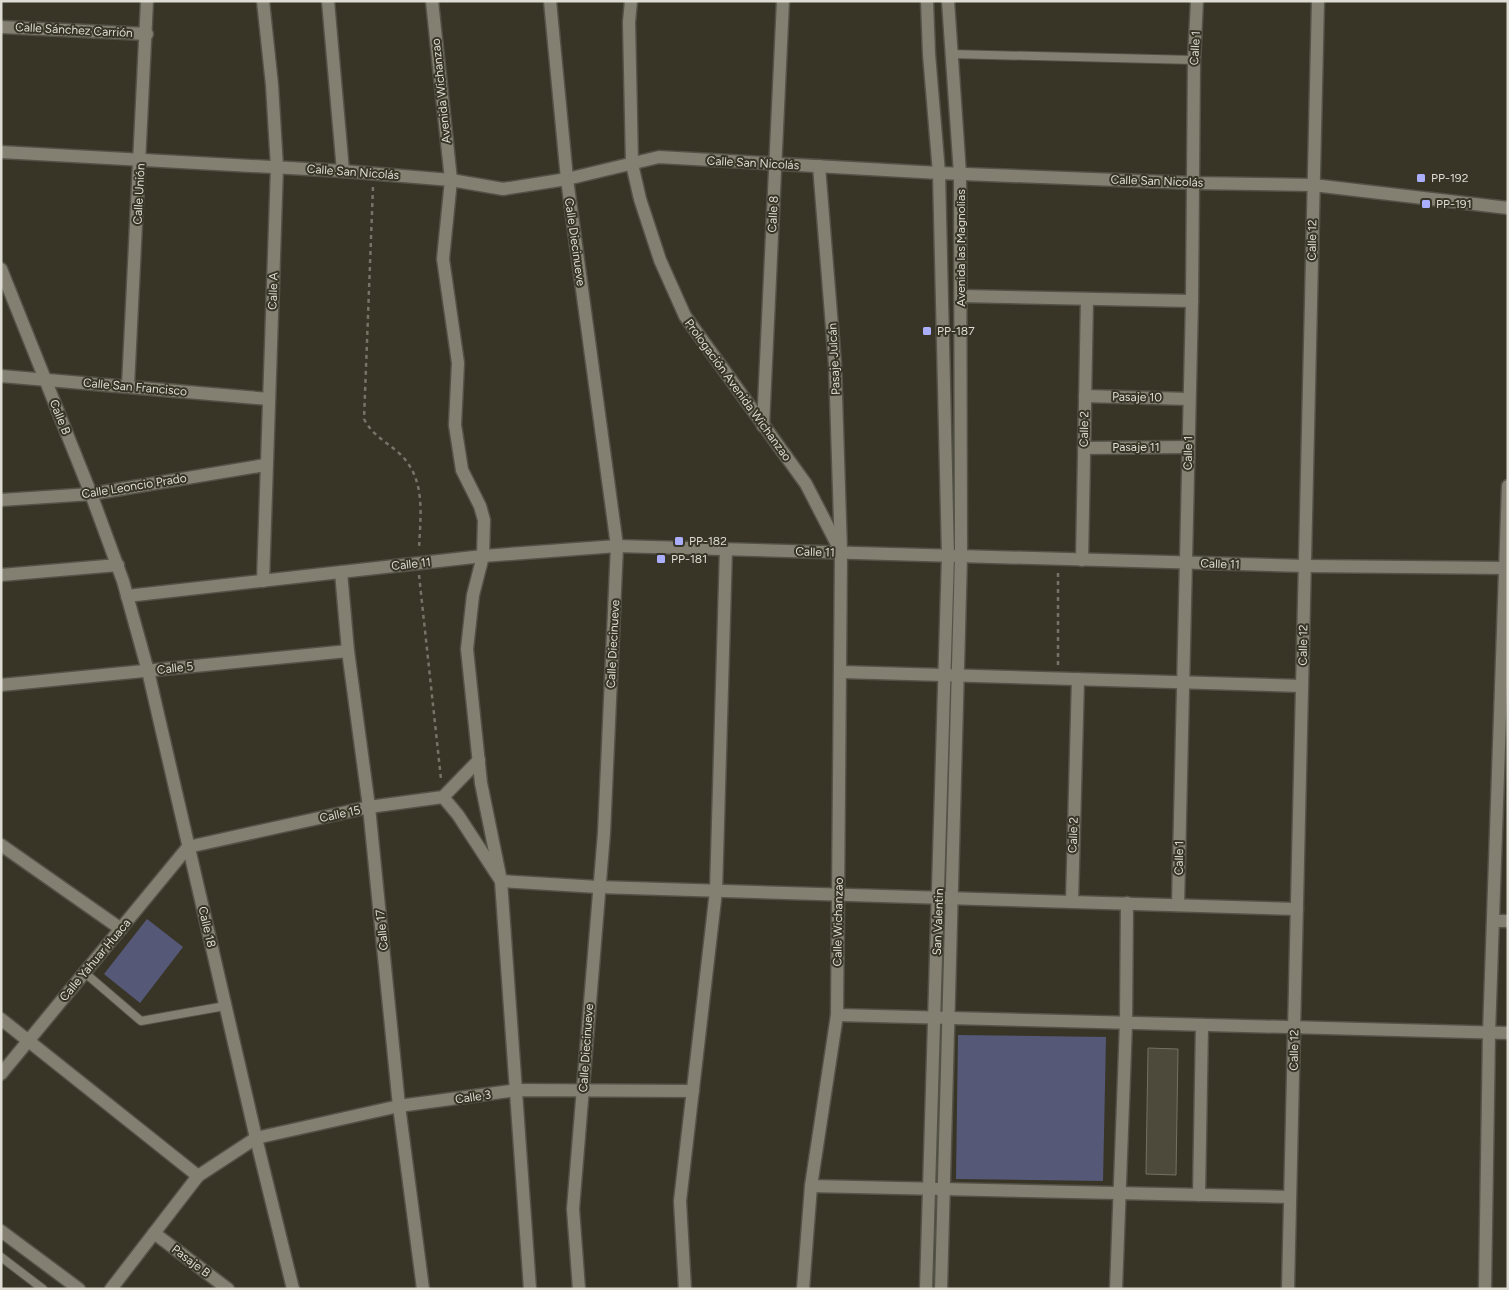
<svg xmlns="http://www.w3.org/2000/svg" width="1509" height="1290" font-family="Figtree,sans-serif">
<rect width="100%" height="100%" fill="#383527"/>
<g fill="#565878">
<polygon points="147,919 183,947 140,1003 104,974"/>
<polygon points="958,1035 1106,1037 1103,1181 956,1179"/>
</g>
<polygon fill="#4d4a3c" stroke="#747162" points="1148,1048 1178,1049 1176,1175 1146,1174"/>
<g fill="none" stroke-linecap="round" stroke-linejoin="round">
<defs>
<g id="service">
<polyline points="950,54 1194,60"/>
<polyline points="85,973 141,1021 225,1006"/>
<polyline points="1,1257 43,1289"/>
</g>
<g id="minor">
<polyline points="328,1 343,171"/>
<polyline points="432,1 451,180 443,259 458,363 455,425 462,470 480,506 484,520 483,556 473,595 467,649 481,783 501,881 530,1289"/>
<polyline points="550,1 567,179 617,546 604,833 573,1209 579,1289"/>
<polyline points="631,1 629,22 632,164 640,199 660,260 685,316 806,484 840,550"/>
<polyline points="1,27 147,34"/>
<polyline points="1,152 343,171 451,180 503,189 567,179 659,157 939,173 1192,183 1313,185 1508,208"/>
<polyline points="1,269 91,494 123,581 148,671 256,1138 293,1289"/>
<polyline points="962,296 1192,301"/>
<polyline points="1,376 269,399"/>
<polyline points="128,386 147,1"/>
<polyline points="1085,396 1189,399"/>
<polyline points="763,426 783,1"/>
<polyline points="1084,448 1188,447"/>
<polyline points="1,500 91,494 265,465"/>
<polyline points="1082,560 1087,299"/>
<polyline points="341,572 348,651 369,807 399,1106 423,1289"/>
<polyline points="1,575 118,565"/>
<polyline points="263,581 277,167 272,85 263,1"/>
<polyline points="127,596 483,556 617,546 1305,566 1508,568"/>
<polyline points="842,672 1302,686"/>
<polyline points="1,685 348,651"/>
<polyline points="443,797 458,815 501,881 598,887 1297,909"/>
<polyline points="1,845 121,929"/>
<polyline points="188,847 369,807 443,797 479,760"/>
<polyline points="1072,902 1078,679"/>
<polyline points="1178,905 1192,301 1194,60 1197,1"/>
<polyline points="1494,921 1508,921"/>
<polyline points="837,1015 1508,1033"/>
<polyline points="1,1019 198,1176"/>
<polyline points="1,1074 188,847"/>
<polyline points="811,1186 1290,1197"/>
<polyline points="1199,1195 1202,1025"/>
<polyline points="1,1231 79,1289"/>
<polyline points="154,1233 228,1289"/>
<polyline points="111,1289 198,1176 256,1138 399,1106 517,1090 693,1091"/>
<polyline points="685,1289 680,1201 716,891 726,549"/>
<polyline points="803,1289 811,1186 837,1015 841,552 835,364 819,166"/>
<polyline points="1116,1289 1126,1023 1127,903"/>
<polyline points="1288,1289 1318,1"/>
</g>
<polyline id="tertiary" points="1485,1289 1489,1033 1508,486"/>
<g id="secondary">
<polyline points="926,1289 948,556 939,173 929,54 927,1"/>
<polyline points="941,1289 961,556 960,174 948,1"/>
</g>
</defs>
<use href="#service" stroke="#545247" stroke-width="10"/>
<use href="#minor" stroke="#545247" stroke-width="15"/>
<use href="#tertiary" stroke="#545247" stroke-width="15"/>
<use href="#secondary" stroke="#545247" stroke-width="15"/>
<g stroke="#767467" stroke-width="2.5" stroke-dasharray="4 4" stroke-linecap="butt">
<path d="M373,187L364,419C373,436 387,442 400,454C427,480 420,517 419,550"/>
<polyline points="419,575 441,779"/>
<polyline points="1058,665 1058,573"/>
</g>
<use href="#service" stroke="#838071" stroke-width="8"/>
<use href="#minor" stroke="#838071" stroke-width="12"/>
<use href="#tertiary" stroke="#838071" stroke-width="12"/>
<use href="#secondary" stroke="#838071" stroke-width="12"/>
</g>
<g fill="#abaffb" stroke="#383527" stroke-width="2">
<rect x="1416" y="173" width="10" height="10" rx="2.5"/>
<rect x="1421" y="199" width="10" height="10" rx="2.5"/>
<rect x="922" y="326" width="10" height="10" rx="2.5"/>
<rect x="674" y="536" width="10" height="10" rx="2.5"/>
<rect x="656" y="554" width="10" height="10" rx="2.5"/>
</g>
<g text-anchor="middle" stroke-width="4" stroke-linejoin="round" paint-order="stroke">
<g font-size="12" fill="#dedcd3" stroke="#383527">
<text transform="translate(74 30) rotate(3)" y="4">Calle Sánchez Carrión</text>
<text transform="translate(1195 48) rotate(-87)" y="4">Calle 1</text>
<text transform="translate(441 91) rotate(-96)" y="4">Avenida Wichanzao</text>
<text transform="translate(753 163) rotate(3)" y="4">Calle San Nicolás</text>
<text transform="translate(353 172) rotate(4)" y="4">Calle San Nicolás</text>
<text transform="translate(1157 181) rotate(2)" y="4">Calle San Nicolás</text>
<text transform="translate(139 194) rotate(-87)" y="4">Calle Unión</text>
<text transform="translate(773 214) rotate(-87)" y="4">Calle 8</text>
<text transform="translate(1312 240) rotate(-89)" y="4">Calle 12</text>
<text transform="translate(575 242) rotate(82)" y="4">Calle Diecinueve</text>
<text transform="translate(961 248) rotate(-90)" y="4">Avenida las Magnolias</text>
<text transform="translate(273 291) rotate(-88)" y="4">Calle A</text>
<text transform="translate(834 359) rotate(-93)" y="4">Pasaje Julcán</text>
<text transform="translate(135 387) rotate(5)" y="4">Calle San Francisco</text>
<text transform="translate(738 390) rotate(54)" y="4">Prologación Avenida Wichanzao</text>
<text transform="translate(1137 397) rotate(1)" y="4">Pasaje 10</text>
<text transform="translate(60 417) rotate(68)" y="4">Calle B</text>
<text transform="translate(1084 429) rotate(-89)" y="4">Calle 2</text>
<text x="1136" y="451">Pasaje 11</text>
<text transform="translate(1188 453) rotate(-89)" y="4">Calle 1</text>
<text transform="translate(134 486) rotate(-9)" y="4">Calle Leoncio Prado</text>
<text transform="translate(815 552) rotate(2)" y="4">Calle 11</text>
<text transform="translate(411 564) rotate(-6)" y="4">Calle 11</text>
<text transform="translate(1220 564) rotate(2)" y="4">Calle 11</text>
<text transform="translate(613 644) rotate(-87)" y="4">Calle Diecinueve</text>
<text transform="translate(1303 645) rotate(-89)" y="4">Calle 12</text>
<text transform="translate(175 668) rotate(-6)" y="4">Calle 5</text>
<text transform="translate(340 814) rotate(-12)" y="4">Calle 15</text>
<text transform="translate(1073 835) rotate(-88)" y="4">Calle 2</text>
<text transform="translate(1179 858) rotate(-89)" y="4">Calle 1</text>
<text transform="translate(838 922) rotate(-89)" y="4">Calle Wichanzao</text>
<text transform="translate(938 922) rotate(-88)" y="4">San Valentin</text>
<text transform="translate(207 927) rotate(77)" y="4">Calle 18</text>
<text transform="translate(382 930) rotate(-96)" y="4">Calle 17</text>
<text transform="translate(95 960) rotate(-50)" y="4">Calle Yahuar Huaca</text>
<text transform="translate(586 1048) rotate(-86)" y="4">Calle Diecinueve</text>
<text transform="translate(1294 1050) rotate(-89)" y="4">Calle 12</text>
<text transform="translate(473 1097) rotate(-8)" y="4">Calle 3</text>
<text transform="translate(191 1261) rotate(37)" y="4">Pasaje B</text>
</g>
<g font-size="12" fill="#dedcd3" stroke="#383527" text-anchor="start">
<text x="1431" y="182">PP-192</text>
<text x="1436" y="208">PP-191</text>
<text x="937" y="335">PP-187</text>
<text x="689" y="545">PP-182</text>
<text x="671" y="563">PP-181</text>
</g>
</g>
<rect width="1509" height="1290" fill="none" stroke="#dedcd3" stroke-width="5"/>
</svg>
